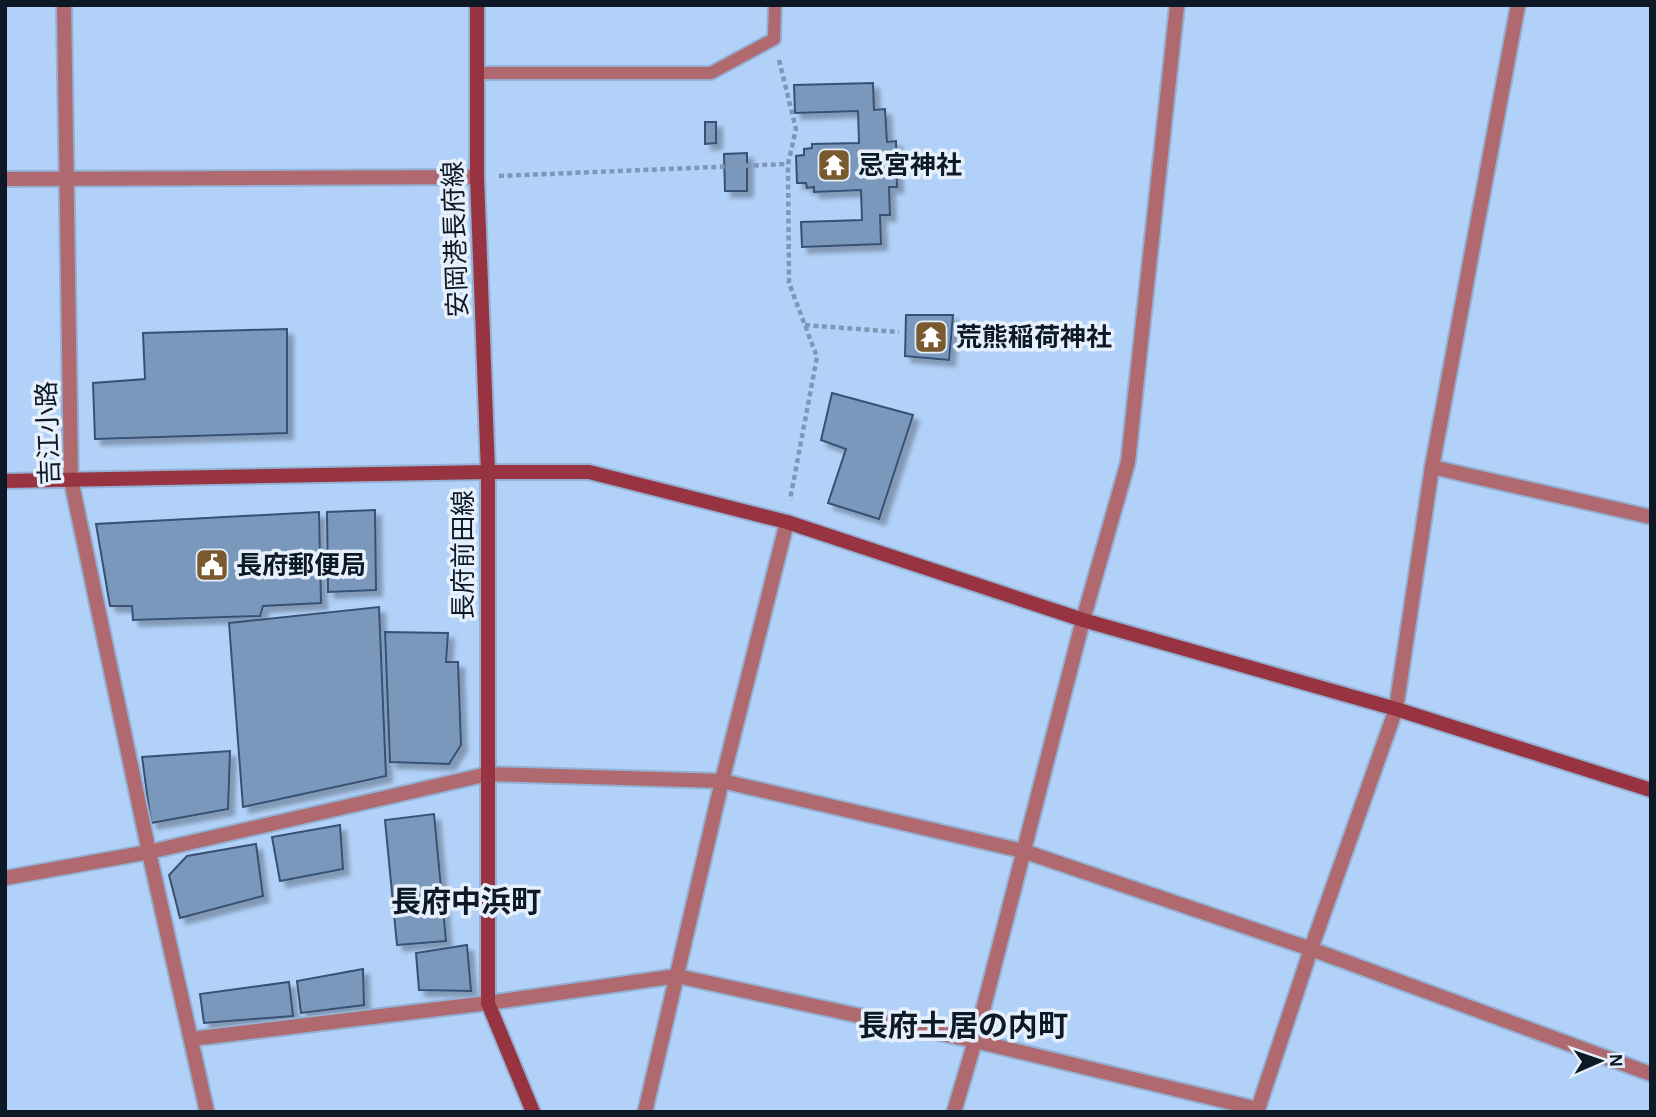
<svg xmlns="http://www.w3.org/2000/svg" width="1656" height="1117" font-family="'Alegreya Sans','Noto Sans JP',sans-serif">
<defs>
<filter id="shadow"><feDropShadow dx="6" dy="6" stdDeviation="2" flood-color="#0004"/></filter>
</defs>
<rect width="100%" height="100%" fill="#b2d1f8"/>
<g fill="#7a97bc" stroke="#375173" stroke-width="2" filter="url(#shadow)">
<polygon points="873,83 874,110 885,109 887,142 896,141 897,187 889,187 890,215 880,215 881,244 802,247 801,222 862,220 861,190 814,192 814,187 807,188 806,183 797,183 796,156 804,155 804,149 812,148 812,144 859,143 858,111 795,113 794,85"/>
<polygon points="705,122 716,122 716,143 705,144"/>
<polygon points="747,153 747,191 725,191 724,154"/>
<polygon points="906,315 953,315 949,360 905,356"/>
<polygon points="287,329 287,433 95,439 93,383 145,379 143,333"/>
<polygon points="832,393 913,415 879,519 828,503 846,449 821,440"/>
<polygon points="375,510 376,590 328,592 327,512"/>
<polygon points="319,512 321,603 263,606 260,616 133,620 132,606 110,606 96,524"/>
<polygon points="379,607 386,776 243,807 229,623"/>
<polygon points="385,632 448,633 446,662 458,662 461,745 449,764 390,762"/>
<polygon points="230,751 228,809 151,823 142,757"/>
<polygon points="434,814 446,941 397,945 385,820"/>
<polygon points="340,825 343,869 280,881 272,837"/>
<polygon points="256,844 263,896 180,918 169,875 187,856"/>
<polygon points="467,945 471,991 419,990 416,953"/>
<polygon points="363,969 364,1005 301,1013 297,981"/>
<polygon points="289,982 293,1016 204,1023 200,994"/>
</g>
<g fill="none" stroke-linecap="round" stroke-linejoin="round">
<defs>
<polyline id="lane" points="476,73 711,73 774,39 775,5"/>
<g id="street">
<polyline points="64,5 71,480 149,852 207,1112"/>
<polyline points="5,179 477,177"/>
<polyline points="1432,467 1651,517"/>
<polyline points="5,878 149,852 488,774 722,781 1023,851 1311,949 1651,1074"/>
<polyline points="191,1039 488,1003 677,976 975,1041 1258,1109"/>
<polyline points="645,1112 722,781 787,522"/>
<polyline points="954,1112 975,1041 1083,620 1128,462 1177,5"/>
<polyline points="1257,1112 1311,949 1396,709 1432,467 1518,5"/>
</g>
<g id="secondary">
<polyline points="477,5 477,177 488,472 488,1003 533,1112"/>
<polyline points="5,481 488,472 589,472 787,522 1083,620 1396,709 1651,790"/>
</g>
</defs>
<use href="#lane" stroke="#94b0d2" stroke-width="16"/>
<use href="#street" stroke="#94b0d2" stroke-width="18"/>
<use href="#secondary" stroke="#94b0d2" stroke-width="18"/>
<g stroke="#7f97b6" stroke-width="4.5" stroke-dasharray="5 3.5" stroke-linecap="butt">
<polyline points="779,60 796,129 788,164 789,283 817,357 790,500"/>
<polyline points="499,176 788,164"/>
<polyline points="805,325 899,332"/>
</g>
<use href="#lane" stroke="#af696f" stroke-width="12"/>
<use href="#street" stroke="#af696f" stroke-width="14"/>
<use href="#secondary" stroke="#983342" stroke-width="14"/>
</g>
<defs>
<symbol id="temple-square" viewBox="-11 -11 22 22"><rect x="-9" y="-9" width="18" height="18" rx="4" fill="#785a2e" stroke="#e6f0fc"/><path d="M0-6L5-2H3V0L6.5 2.5H4V6H1.5V3h-3V6H-4V2.5H-6.5L-3 0V-2H-5Z" fill="#fff"/></symbol>
<symbol id="civic-square" viewBox="-11 -11 22 22"><rect x="-9" y="-9" width="18" height="18" rx="4" fill="#785a2e" stroke="#e6f0fc"/><path d="M-.6-6.5H3V-4.5H.6V-3L4-1V1h2V6H-6V1h2V-1L-.6-3ZM-1.2 2.5V6h2.4V2.5Z" fill="#fff"/></symbol>
</defs>
<g fill-rule="evenodd">
<use href="#temple-square" x="815" y="146" width="38" height="38"/>
<use href="#temple-square" x="912" y="318" width="38" height="38"/>
<use href="#civic-square" x="193" y="546" width="38" height="38"/>
</g>
<g text-anchor="middle" stroke-width="7" stroke-linejoin="round" paint-order="stroke">
<g font-size="26" font-weight="bold" fill="#0e1927" stroke="#e6f0fc" text-anchor="start">
<text x="858" y="174">忌宮神社</text>
<text x="956" y="346">荒熊稲荷神社</text>
<text x="236" y="574">長府郵便局</text>
</g>
<g font-size="26" fill="#0e1927" stroke="#e6f0fc">
<text transform="translate(455 239) rotate(-92)" y="9">安岡港長府線</text>
<text transform="translate(48 433) rotate(-92)" y="9">吉江小路</text>
<text transform="translate(463 555) rotate(-90)" y="9">長府前田線</text>
</g>
<g font-size="30" font-weight="bold" fill="#0e1927" stroke="#e6f0fc">
<text x="466" y="912">長府中浜町</text>
<text x="963" y="1036">長府土居の内町</text>
</g>
</g>
<rect width="1656" height="1117" fill="none" stroke="#0e1927" stroke-width="14"/>
<g transform="translate(1600 1061) rotate(88)" stroke="#e6f0fc" stroke-width="5" paint-order="stroke">
<path d="M0-5L12 26L0 18L-12 26Z" fill="#0e1927"/>
<text y="-10" font-size="19" font-weight="bold" text-anchor="middle" fill="#0e1927">N</text>
</g>
</svg>
